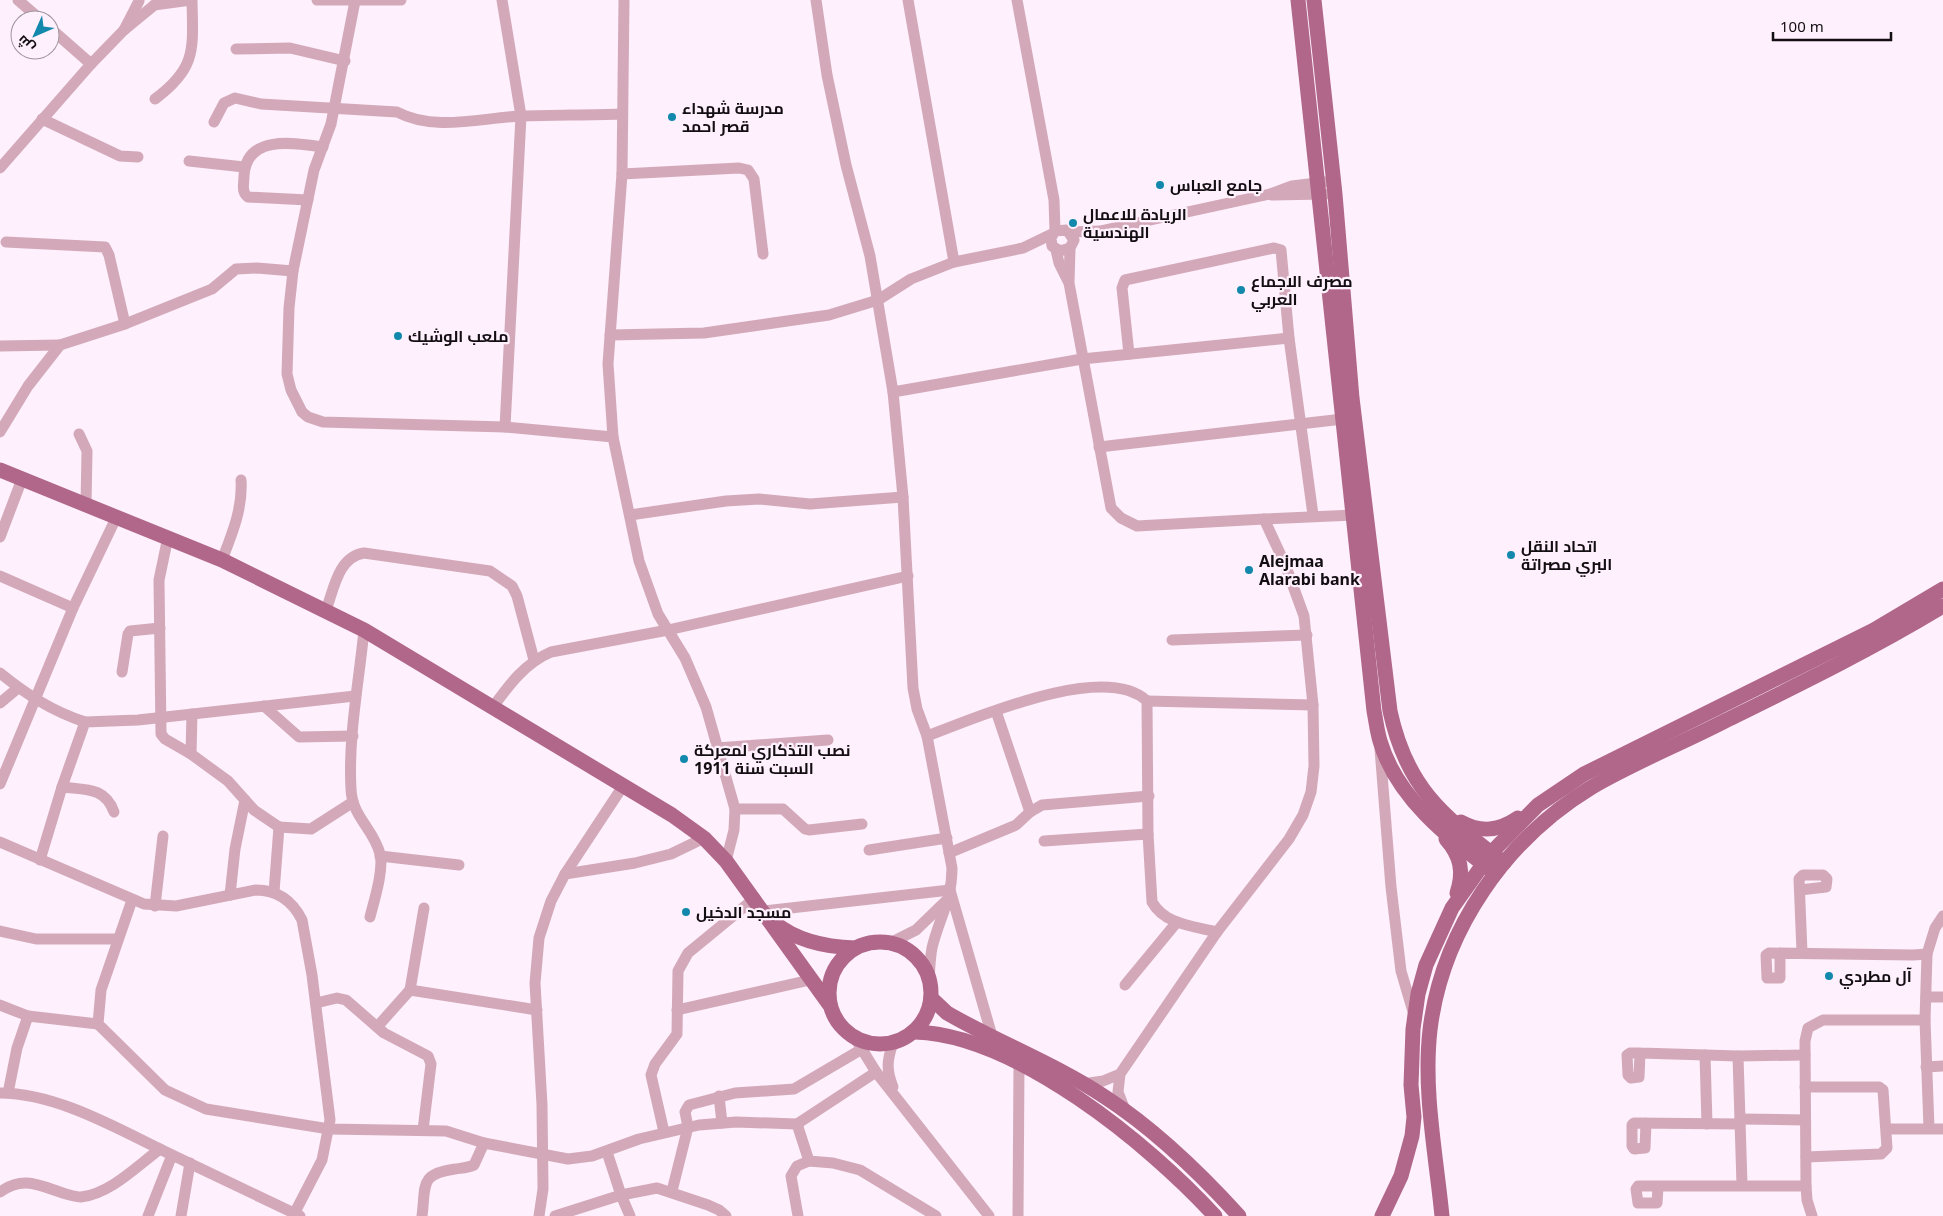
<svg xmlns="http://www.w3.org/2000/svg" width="1943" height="1216" font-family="'Noto Sans',Cairo,sans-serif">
<rect width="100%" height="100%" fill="#fef0fc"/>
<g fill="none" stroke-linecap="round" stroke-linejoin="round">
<g stroke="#d3a9ba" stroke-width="11">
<polyline points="18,0 41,20"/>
<polyline points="317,0 401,0"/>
<polyline points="502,0 521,116 505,427"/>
<polyline points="624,0 622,174 608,364 613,437 639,561 658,614 685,658 706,707 735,809 734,830 726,861"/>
<path d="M816,0L827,75L846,165L870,256L893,392L903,497L913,688L917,709L927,736L952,868C952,901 939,918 932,948C930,958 930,968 929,979"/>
<polyline points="908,0 954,262"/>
<polyline points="1017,0 1054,200 1055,231"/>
<polyline points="355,1 331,124 314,170 293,271 289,308 287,374 291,390 302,412 308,417 323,422 505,427 613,437"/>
<polyline points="154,5 191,0"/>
<polyline points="50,28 91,64"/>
<polyline points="124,30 139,1"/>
<polyline points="236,49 290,48 345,61"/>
<path d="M155,99C197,68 193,49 192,0"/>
<polyline points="42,119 120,156 138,157"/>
<path d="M214,122L224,103L235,98L261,104L397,112C435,132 480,118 521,116C555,115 588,115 621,114"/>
<polyline points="189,161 244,167"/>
<polyline points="0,168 91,64 124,30 152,7"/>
<polyline points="622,174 739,168 748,170 754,179 763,254"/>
<polyline points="1272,195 1326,194"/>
<path d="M308,200L248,197C241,192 244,184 244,176C246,134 295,143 323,147"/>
<polyline points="1070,232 1100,231 1270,194 1292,186 1333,181"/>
<polyline points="6,242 105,247 109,255 125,324"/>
<polyline points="1070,248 1060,251 1052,246 1051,238 1055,231 1067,230 1074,240 1070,248 1069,283 1111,508 1121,518 1137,526 1264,519 1285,564 1304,616 1313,705 1314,766 1311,792 1303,815 1289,839 1217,932 1120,1074 1118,1092 1125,1110"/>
<polyline points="1056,250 1059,263 1068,281"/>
<polyline points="610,335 704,333 829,315 878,300 911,279 954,262 1023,248 1052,234"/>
<polyline points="0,346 60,345"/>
<polyline points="1129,354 1122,288 1125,280 1274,248 1281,250 1289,338 1313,515"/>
<polyline points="893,392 1082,359 1289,338"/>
<polyline points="0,432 28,386 60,345 125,324 212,289 236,269 257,268 293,271"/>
<polyline points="79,434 87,451 86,505"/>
<polyline points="1099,447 1343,419"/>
<polyline points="630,515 726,501 759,499 810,504 903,497"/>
<polyline points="1264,519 1354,515"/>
<polyline points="0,537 22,479"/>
<polyline points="168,537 159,580 161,734 165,739 191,754 228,781 254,810 279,827 274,892"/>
<path d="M222,560C232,534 243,508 241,480"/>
<polyline points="0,576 73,608"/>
<path d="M326,610C334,589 338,557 364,553L490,571L512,586L517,596L534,660"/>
<path d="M364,630C359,682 348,736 351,789C352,817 374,829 380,854C384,870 374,901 370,917"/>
<polyline points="1172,640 1307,635"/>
<polyline points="122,672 128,634 130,631 160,628"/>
<path d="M0,673C27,695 52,711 85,722"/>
<polyline points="1147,701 1313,705"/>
<polyline points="0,703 18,688"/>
<polyline points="264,706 299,737 353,736"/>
<path d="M493,707C509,685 525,663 551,652L668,630L908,576"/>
<polyline points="996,711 1030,812"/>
<path d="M927,736C976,718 1104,661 1147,701L1148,834L1152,902C1165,925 1194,926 1217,932"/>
<polyline points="717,748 828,740"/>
<polyline points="1380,749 1391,887 1401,971 1414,1015"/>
<polyline points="191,754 192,714"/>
<polyline points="0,784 73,608 116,518"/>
<path d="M62,787C86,790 105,787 114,812"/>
<polyline points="735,809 783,809 805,829 809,830 862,824"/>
<polyline points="279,827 311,829 353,802"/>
<polyline points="1044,841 1148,834"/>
<path d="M0,842L144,904L176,906L256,890C277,890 292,900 302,920L312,975L330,1120L322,1160L293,1216"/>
<polyline points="869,850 947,838"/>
<polyline points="949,853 1016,825 1030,812 1042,805 1149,796"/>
<polyline points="380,856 459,865"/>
<polyline points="40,860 62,787 85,722 138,720 355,696"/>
<polyline points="565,874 635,863 671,854 704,838"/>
<polyline points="1800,890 1826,887 1827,879 1823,875 1803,875 1799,879 1802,952"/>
<polyline points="230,895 235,849 245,800"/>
<polyline points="132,900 101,990 98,1024 165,1090 206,1109 329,1129 446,1131 484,1143 568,1159 592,1156 639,1139 699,1125 736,1122 797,1124 876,1072"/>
<polyline points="155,906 163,836"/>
<polyline points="764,911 950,890 992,1036"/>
<polyline points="0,931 36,939 117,939"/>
<polyline points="890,943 916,930 947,900"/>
<polyline points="1780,953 1780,978 1767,978 1766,955 1769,953 1913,955 1927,954"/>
<polyline points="1125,985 1177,922"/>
<polyline points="410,990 424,908"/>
<polyline points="1926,997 1943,997"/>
<polyline points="316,1003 337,998 346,1000 384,1033 428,1056 431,1064 423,1130"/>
<polyline points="0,1005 28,1016 17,1048 8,1093"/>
<polyline points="677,1010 810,980"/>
<polyline points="28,1016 98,1024"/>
<polyline points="377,1027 410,990 537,1010"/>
<polyline points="855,1038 876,1072 989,1216"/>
<polyline points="1640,1053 1639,1077 1631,1078 1628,1075 1627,1055 1630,1053 1640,1053 1738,1056"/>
<polyline points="1705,1055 1707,1124"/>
<polyline points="1926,1067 1943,1066"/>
<polyline points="1083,1084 1103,1081 1120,1074"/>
<path d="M893,1087C886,1070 887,1060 893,1043"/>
<polyline points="1805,1087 1879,1087 1883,1090 1887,1148 1881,1154 1806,1157"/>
<path d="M0,1093C57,1093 118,1129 168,1153C212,1174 256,1195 300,1216"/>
<polyline points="719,1096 722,1123"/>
<polyline points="1740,1119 1805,1120"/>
<polyline points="1646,1123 1645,1148 1634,1149 1632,1146 1632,1125 1634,1123 1740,1124"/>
<polyline points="797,1124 809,1161 833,1163 860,1170 936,1216"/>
<polyline points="1929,1128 1925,1020 1927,954 1935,928 1943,916"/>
<polyline points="1887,1129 1943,1129"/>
<polyline points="664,1132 651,1075 655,1064 677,1034 678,971 688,953 755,898"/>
<polyline points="607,1152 621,1195 630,1216"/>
<polyline points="1742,1185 1738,1056 1805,1055"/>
<polyline points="1658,1187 1657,1203 1638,1203 1636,1189 1638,1186 1806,1186"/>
<polyline points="672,1191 688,1127 685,1112 689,1105 735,1093 794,1089 862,1049"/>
<path d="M0,1192C24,1175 40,1186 66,1194C70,1195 76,1197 81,1197C110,1194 137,1166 160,1149"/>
<polyline points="148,1216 172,1155"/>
<polyline points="181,1216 190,1163"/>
<path d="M422,1216C426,1185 419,1174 455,1169C461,1168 468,1168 474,1165L484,1143"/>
<polyline points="539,1216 543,1189 542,1105 535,983 539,938 551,901 565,874 623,786"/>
<polyline points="555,1216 621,1195 657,1188 708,1205 719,1210 726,1216"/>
<polyline points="798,1216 791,1176 797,1166 809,1161"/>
<polyline points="1018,1216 1019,1064"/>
<polyline points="1812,1216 1807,1200 1806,1186 1805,1041 1808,1028 1823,1020 1925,1020"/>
</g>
<g stroke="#b16789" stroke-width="15">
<path d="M1298,0L1374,711C1376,721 1377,731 1380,741C1397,799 1449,838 1495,873"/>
<path d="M1314,0L1335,194L1352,398L1390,711C1407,790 1444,816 1504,863"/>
<polyline points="0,470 222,560 364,630 672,815 704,838 726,861 829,1004"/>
<path d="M1461,822C1481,833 1499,831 1518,818"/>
<path d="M1446,839C1461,856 1464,872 1457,893"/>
<path d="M775,923C798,942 827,947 855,948"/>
<circle cx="880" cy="993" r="51"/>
<path d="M931,998L947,1013C999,1043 1055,1064 1105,1097C1156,1130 1199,1172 1239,1216"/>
<path d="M915,1032C1016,1035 1149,1144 1215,1216"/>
<polyline points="1382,1216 1401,1176 1412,1136 1414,1117 1411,1085 1413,1029 1418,994 1426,965 1452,908 1491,853 1538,805 1584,774 1874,630 1943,589"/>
<path d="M1442,1216C1436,1155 1423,1091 1430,1030C1442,930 1506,839 1592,787C1633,763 1680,744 1723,722C1798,685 1872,649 1943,606"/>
</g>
</g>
<g fill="#1188ac" stroke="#fef0fc" stroke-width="2">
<circle cx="672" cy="117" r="5"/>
<circle cx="1160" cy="185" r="5"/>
<circle cx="1073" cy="223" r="5"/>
<circle cx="1241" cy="290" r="5"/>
<circle cx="398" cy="336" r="5"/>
<circle cx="1511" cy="555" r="5"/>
<circle cx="1249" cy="570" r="5"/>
<circle cx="684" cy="759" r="5"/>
<circle cx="686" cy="912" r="5"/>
<circle cx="1829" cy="976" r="5"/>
</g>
<g text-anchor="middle" stroke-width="4.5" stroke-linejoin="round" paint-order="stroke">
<g font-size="16" font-weight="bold" fill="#130e12" stroke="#fef0fc" text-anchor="start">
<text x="682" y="114">مدرسة شهداء<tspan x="682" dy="18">قصر احمد</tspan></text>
<text x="1170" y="191">جامع العباس</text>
<text x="1083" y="220">الريادة للاعمال<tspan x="1083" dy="18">الهندسية</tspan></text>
<text x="1251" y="287">مصرف الاجماع<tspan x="1251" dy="18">العربي</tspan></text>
<text x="408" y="342">ملعب الوشيك</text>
<text x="1521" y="552">اتحاد النقل<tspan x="1521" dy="18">البري مصراتة</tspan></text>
<text x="1259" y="567">Alejmaa<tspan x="1259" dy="18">Alarabi bank</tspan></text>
<text x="694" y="756">نصب التذكاري لمعركة<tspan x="694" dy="18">السبت سنة 1911</tspan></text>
<text x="696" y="918">مسجد الدخيل</text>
<text x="1839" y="982">آل مطردي</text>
</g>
</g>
<g transform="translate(35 35) rotate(225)"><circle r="24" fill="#fef0fc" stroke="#a0969e"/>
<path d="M0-4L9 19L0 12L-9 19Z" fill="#1188ac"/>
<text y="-8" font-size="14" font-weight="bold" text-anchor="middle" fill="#130e12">ش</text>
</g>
<path d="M1773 32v8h118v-8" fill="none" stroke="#130e12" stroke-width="2.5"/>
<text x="1780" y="32" font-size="15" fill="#130e12" stroke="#fef0fc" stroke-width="4" paint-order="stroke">100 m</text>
</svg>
